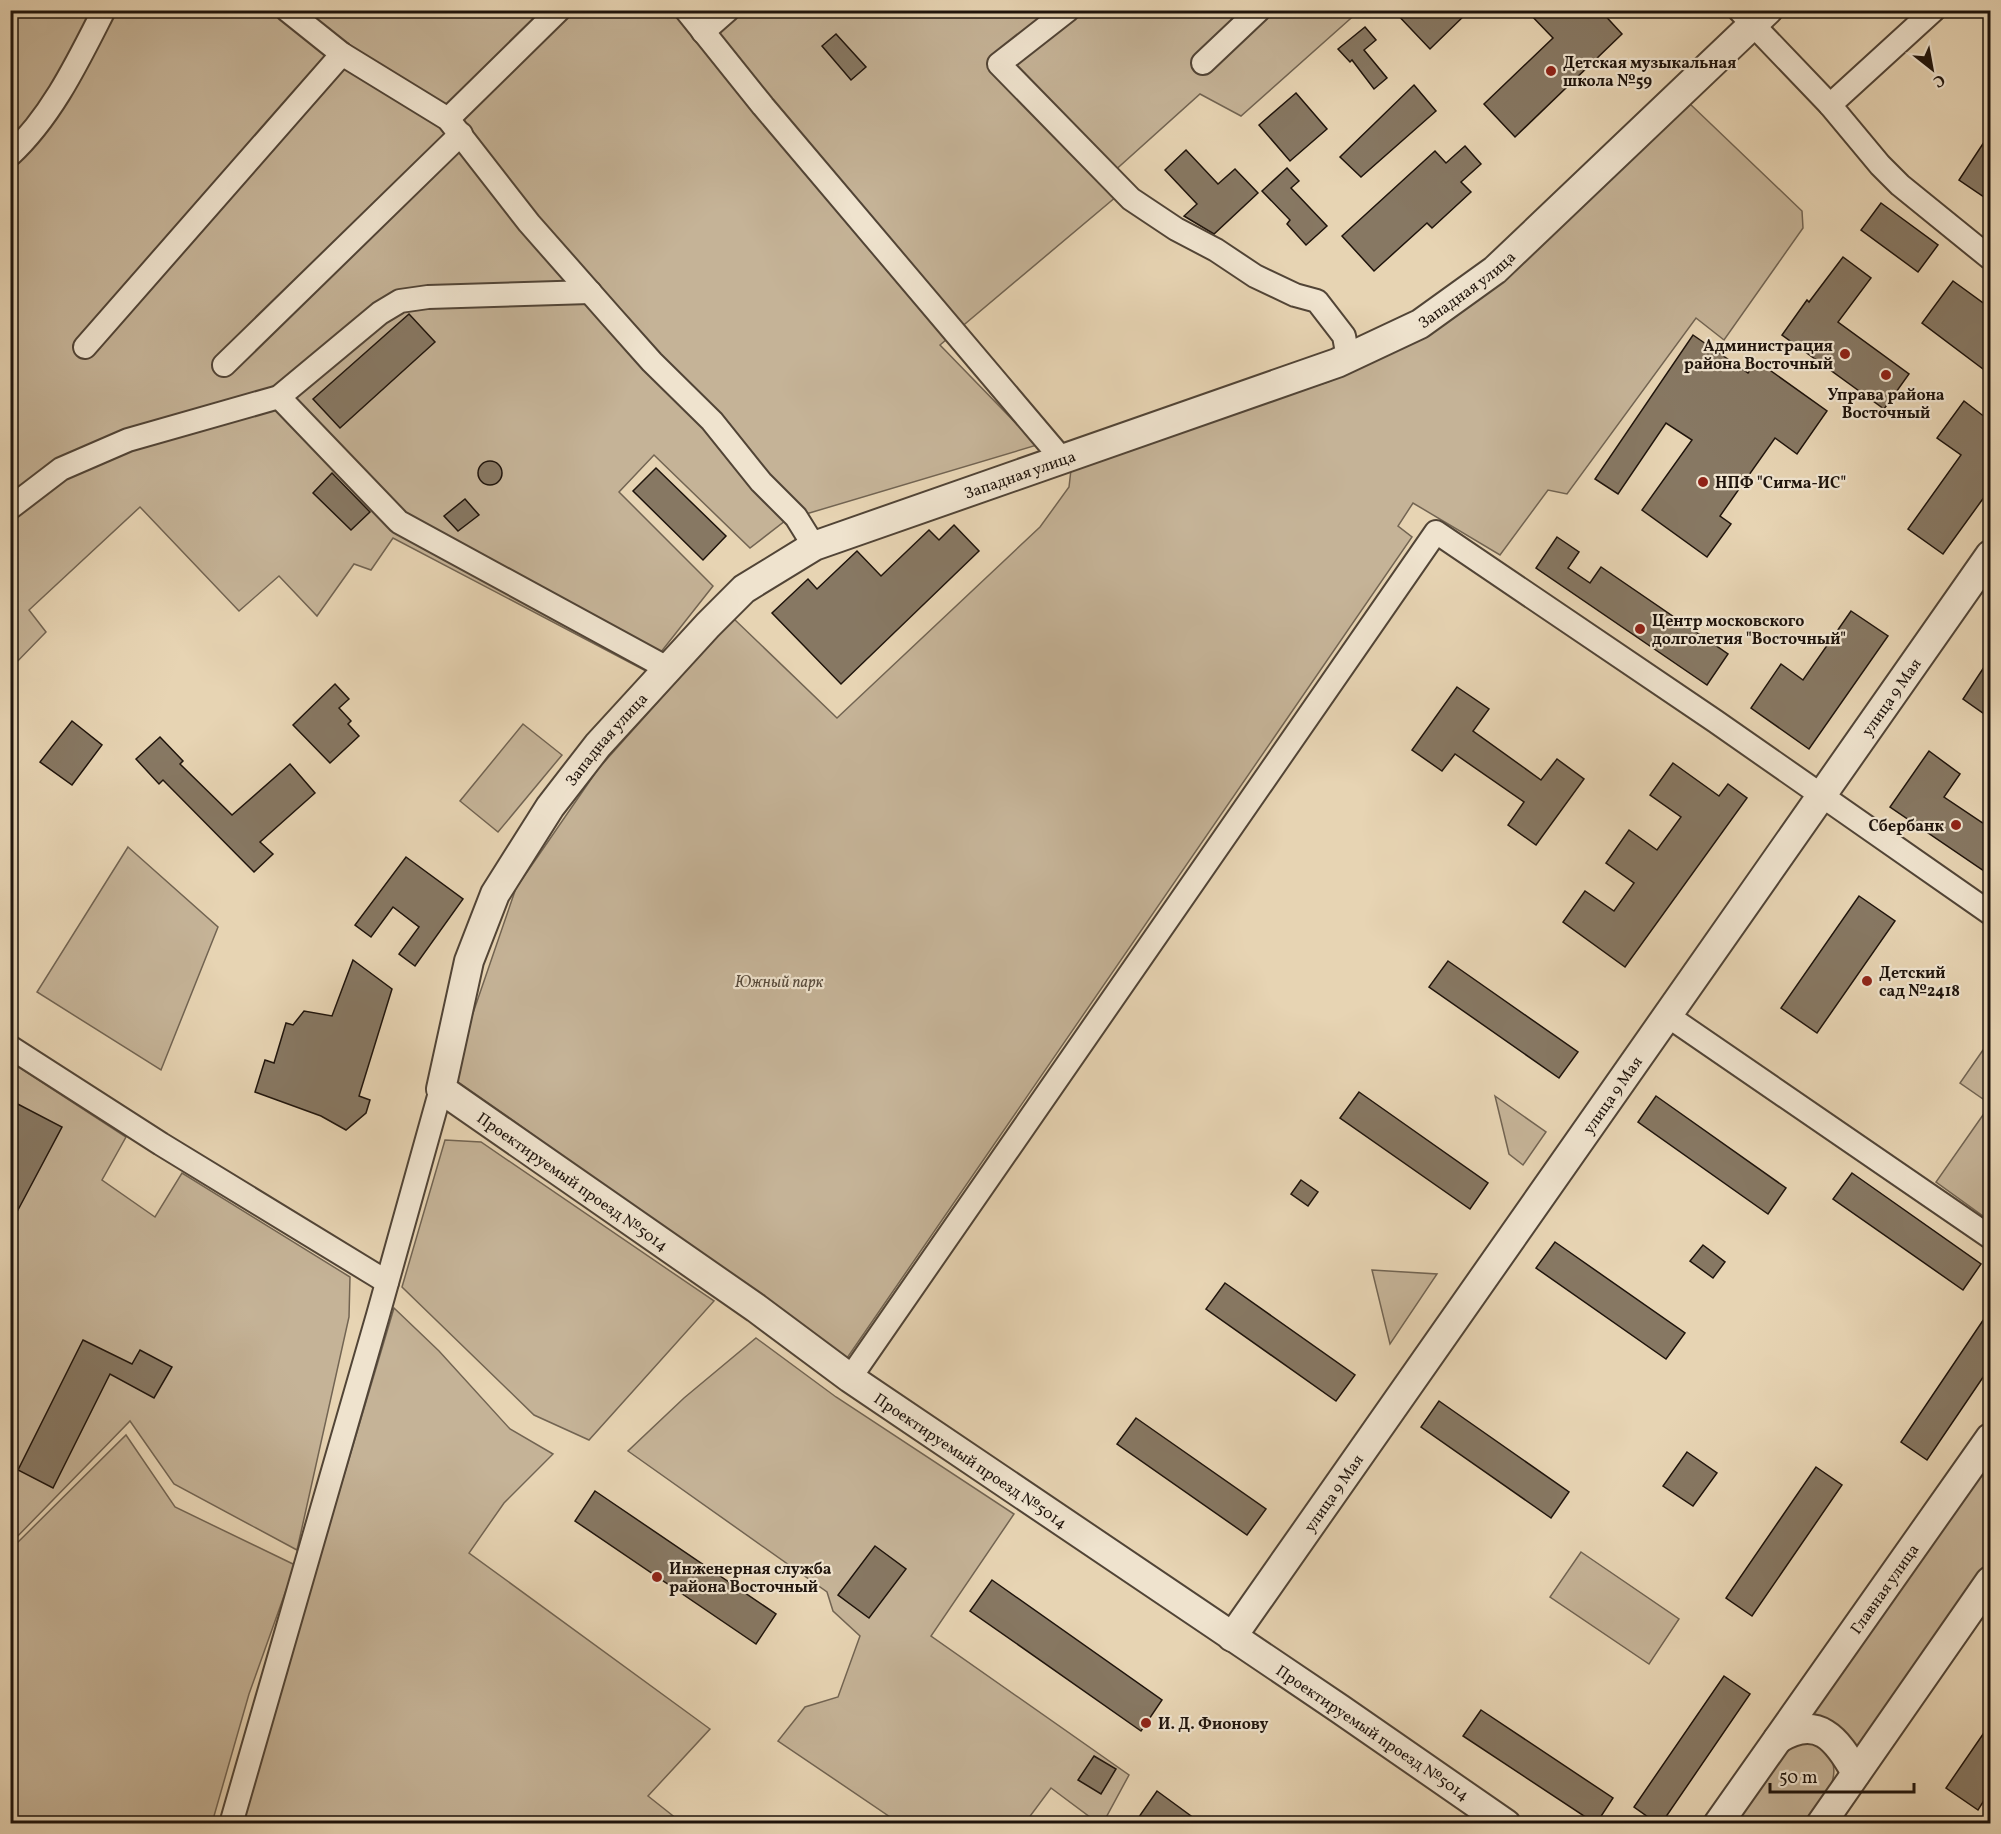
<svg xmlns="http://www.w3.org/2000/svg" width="2001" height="1834" font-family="Vollkorn,serif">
<rect width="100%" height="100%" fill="#e7d4b3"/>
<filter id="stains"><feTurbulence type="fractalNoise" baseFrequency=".00333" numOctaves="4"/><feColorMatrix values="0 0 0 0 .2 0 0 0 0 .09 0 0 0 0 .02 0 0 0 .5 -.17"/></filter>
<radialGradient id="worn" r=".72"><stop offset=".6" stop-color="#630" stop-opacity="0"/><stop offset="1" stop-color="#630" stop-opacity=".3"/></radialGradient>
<g fill="#c5b397" stroke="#726452" stroke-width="1.5">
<polygon points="11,11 1359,11 1241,116 1200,94 1101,183 1117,196 940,345 1037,445 796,517 785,521 750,548 654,455 619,492 713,586 646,671 393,538 371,570 354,564 317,616 279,576 239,611 140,507 29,610 46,632 11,668"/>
<polygon points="1689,103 1802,211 1803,228 1724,340 1696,318 1567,494 1548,490 1500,555 1413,503 1398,526 1412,537 845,1361 514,1121 451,1077 516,888 598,769 733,618 837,718 1040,527 1069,487 1072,461 1328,382 1418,339"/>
<polygon points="523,724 562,755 498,832 460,801"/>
<polygon points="128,847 218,927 161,1070 37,992"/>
<polygon points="1990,1040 1990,1088 1983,1099 1960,1083"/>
<polygon points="11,1062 126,1137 102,1180 155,1217 182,1173 350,1277 349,1317 297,1550 174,1484 130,1421 11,1543"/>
<polygon points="1495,1096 1546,1132 1523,1165 1509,1154"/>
<polygon points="1990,1105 1990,1221 1936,1182"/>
<polygon points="445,1140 481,1142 714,1301 589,1440 534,1415 402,1287"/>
<polygon points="1372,1270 1437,1274 1390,1344"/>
<polygon points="394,1308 439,1351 510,1429 553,1454 504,1503 469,1553 710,1729 648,1796 682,1823 240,1824"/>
<polygon points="756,1338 836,1397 1014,1514 931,1636 1129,1775 1103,1823 1094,1820 1051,1788 1025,1823 899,1823 778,1741 805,1707 838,1697 860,1636 833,1611 827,1592 628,1451 684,1398"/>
<polygon points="126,1435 175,1507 295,1565 249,1694 212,1823 11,1823 10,1550"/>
<path d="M1990,1446V1562L1855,1757C1850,1730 1836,1718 1809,1716Z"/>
<polygon points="1581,1552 1679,1619 1649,1664 1550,1597"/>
<path d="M1797,1740C1804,1742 1814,1742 1819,1746C1852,1768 1822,1803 1807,1823L1725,1824L1776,1751Z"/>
</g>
<g fill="#877863" stroke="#1f140c" stroke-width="1.5">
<polygon points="1393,10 1470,10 1430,49"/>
<polygon points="1526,10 1600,10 1622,34 1515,137 1484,104 1553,38"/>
<polygon points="1365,27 1376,40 1364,50 1387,78 1374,89 1352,60 1350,62 1338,49"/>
<polygon points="836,34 866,67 851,80 822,46"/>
<polygon points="1414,85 1436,111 1361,177 1340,157"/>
<polygon points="1296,93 1327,129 1290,161 1259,125"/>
<polygon points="1990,133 1990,201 1959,180"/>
<polygon points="1465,146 1481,164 1461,182 1471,192 1432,228 1427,223 1374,271 1342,236 1435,151 1446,163"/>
<polygon points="1186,150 1218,184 1235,169 1258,193 1214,234 1184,216 1197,204 1165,170"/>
<polygon points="1287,168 1299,181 1291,188 1327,226 1306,245 1287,224 1290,220 1262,191"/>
<polygon points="1881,203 1938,245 1918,272 1861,230"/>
<polygon points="1843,257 1871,278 1838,322 1909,374 1884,409 1782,335 1807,300 1809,302"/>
<polygon points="1953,281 1990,308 1990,360 1983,369 1922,323"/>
<polygon points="409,314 435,342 340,428 313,399"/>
<polygon points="1693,335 1748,373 1757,361 1827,411 1797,454 1775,438 1720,516 1731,524 1707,557 1642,510 1692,440 1666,423 1618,494 1595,479"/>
<polygon points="1964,401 1990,421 1990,489 1943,554 1908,529 1961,455 1937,438"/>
<circle cx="490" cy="473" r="12"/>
<polygon points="656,468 726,536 703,560 633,491"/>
<polygon points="332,473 370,512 351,530 313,493"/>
<polygon points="465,499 479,515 458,531 444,516"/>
<polygon points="954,525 979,551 841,684 772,613 808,579 817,589 857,551 881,576 929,530 939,540"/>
<polygon points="1557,537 1579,552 1568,568 1590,583 1601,567 1728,654 1707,685 1536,568"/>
<polygon points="1851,611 1888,636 1809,749 1751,708 1781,664 1803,680"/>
<polygon points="1990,658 1990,718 1963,699"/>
<polygon points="335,684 349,699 339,708 351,721 348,724 359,736 330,763 293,725"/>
<polygon points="1457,687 1489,709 1473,731 1541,780 1557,759 1584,779 1536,845 1508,825 1524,802 1455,754 1442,771 1412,750"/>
<polygon points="72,721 102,745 72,785 40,762"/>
<polygon points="160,737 183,761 180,764 232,815 290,764 315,793 260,842 273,854 254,872 163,780 159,784 136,759"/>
<polygon points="1929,751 1960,774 1944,797 1990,828 1990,875 1890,807"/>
<polygon points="1673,763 1719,796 1728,784 1747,798 1625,967 1563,922 1585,891 1614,911 1634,883 1606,863 1629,830 1657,850 1681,817 1650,795"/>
<polygon points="406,857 463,899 415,966 399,954 419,927 393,907 371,937 355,925"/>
<polygon points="1859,896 1895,921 1817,1033 1781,1008"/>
<polygon points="353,960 392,989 359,1096 370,1100 366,1113 346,1130 321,1116 255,1092 265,1060 274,1063 286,1023 293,1025 304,1011 332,1016"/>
<polygon points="1448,961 1578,1052 1559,1078 1429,987"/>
<polygon points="1359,1092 1488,1183 1470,1209 1340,1118"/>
<polygon points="1656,1096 1786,1188 1768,1214 1638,1122"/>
<polygon points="10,1100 62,1127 10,1225"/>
<polygon points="1852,1173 1981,1264 1963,1290 1833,1199"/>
<polygon points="1301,1180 1318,1192 1308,1206 1291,1194"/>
<polygon points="1555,1242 1685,1333 1666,1359 1536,1268"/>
<polygon points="1703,1245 1725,1262 1713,1278 1690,1261"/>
<polygon points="1225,1283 1355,1375 1336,1401 1206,1309"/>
<polygon points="1990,1310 1990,1367 1927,1460 1901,1442"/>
<polygon points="83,1340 132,1364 140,1350 172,1367 154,1398 110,1374 53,1488 18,1470"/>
<polygon points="1439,1401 1569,1492 1551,1518 1421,1427"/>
<polygon points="1136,1418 1266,1509 1247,1535 1117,1444"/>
<polygon points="1687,1452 1717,1473 1693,1506 1663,1486"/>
<polygon points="1816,1467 1842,1485 1752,1616 1726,1598"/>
<polygon points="595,1491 776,1614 756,1644 575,1521"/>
<polygon points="875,1546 906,1569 869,1618 838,1595"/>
<polygon points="992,1580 1162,1700 1141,1731 970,1611"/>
<polygon points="1724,1676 1750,1694 1661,1824 1658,1824 1634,1807"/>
<polygon points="1481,1710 1613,1798 1596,1824 1463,1736"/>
<polygon points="1990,1724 1990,1791 1978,1810 1946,1788"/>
<polygon points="1094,1756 1116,1769 1101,1794 1078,1780"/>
<polygon points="1157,1791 1202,1824 1134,1824"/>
</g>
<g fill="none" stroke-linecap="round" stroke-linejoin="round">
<defs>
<g id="minor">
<polyline points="287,10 342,54 448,119 529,223 611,316 652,362 712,421 761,482 796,517 814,546"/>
<polyline points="686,10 763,106 1062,459"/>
<polyline points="1068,10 999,64 1131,199 1176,229 1216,250 1255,276 1295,295 1317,301 1344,336 1348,358"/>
<polyline points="1739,10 1830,105 1880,165 1900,185 1990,258"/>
<polyline points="703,32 728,10"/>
<polyline points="1203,63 1259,10"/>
<polyline points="1830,105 1934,10"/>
<polyline points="448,119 559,10"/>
<path d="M10,155C52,116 78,61 104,10"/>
<polyline points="85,347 342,54"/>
<polyline points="224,365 461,134"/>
<polyline points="279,397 399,522 667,668"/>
<polyline points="10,508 61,469 128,440 279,397 380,313 400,301 428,297 590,292"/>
<polyline points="1668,1016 1990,1237"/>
<polyline points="10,1047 161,1144 387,1282"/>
<polyline points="850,1378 1436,532 1715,721 1990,913"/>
<polyline points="231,1824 378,1315 441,1089"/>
</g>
<g id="tertiary">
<path id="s1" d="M1232,1637L1990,555"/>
<path d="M1778,1739C1818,1714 1837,1739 1856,1773"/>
<path id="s2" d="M1506,1824L1340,1709L850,1378L756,1308L441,1089L469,961L495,894L550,807L598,745L708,625L744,589L814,546L1337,363L1420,324L1495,270L1768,10"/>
<path id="s3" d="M1718,1824L1990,1438"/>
<polyline points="1821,1824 1990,1581"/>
</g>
</defs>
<use href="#minor" stroke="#514436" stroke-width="26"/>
<use href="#tertiary" stroke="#514436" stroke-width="32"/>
<use href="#minor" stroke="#efe3ce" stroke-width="22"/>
<use href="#tertiary" stroke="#efe3ce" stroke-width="28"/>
</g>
<g fill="#8f2418" stroke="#efe3ce" stroke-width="2">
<circle cx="1551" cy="71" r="6"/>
<circle cx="1845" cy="354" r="6"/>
<circle cx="1886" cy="375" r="6"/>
<circle cx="1703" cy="482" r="6"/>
<circle cx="1640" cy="629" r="6"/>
<circle cx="1956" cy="825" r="6"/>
<circle cx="1867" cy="981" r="6"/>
<circle cx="657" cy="1577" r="6"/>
<circle cx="1146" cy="1723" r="6"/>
</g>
<g text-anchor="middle" stroke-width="4.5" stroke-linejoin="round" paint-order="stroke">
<g font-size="16" font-weight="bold" fill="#1f140c" stroke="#efe3ce" text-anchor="start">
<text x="1563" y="68">Детская музыкальная<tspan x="1563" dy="18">школа №59</tspan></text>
<text x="1833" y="351" text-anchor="end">Администрация<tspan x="1833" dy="18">района Восточный</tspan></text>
<text x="1886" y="400" text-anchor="middle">Управа района<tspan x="1886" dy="18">Восточный</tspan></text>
<text x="1715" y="488">НПФ "Сигма-ИС"</text>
<text x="1652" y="626">Центр московского<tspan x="1652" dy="18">долголетия "Восточный"</tspan></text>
<text x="1944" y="831" text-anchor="end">Сбербанк</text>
<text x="1879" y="978">Детский<tspan x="1879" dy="18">сад №2418</tspan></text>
<text x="669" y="1574">Инженерная служба<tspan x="669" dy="18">района Восточный</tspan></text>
<text x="1158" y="1729">И. Д. Фионову</text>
</g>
<g font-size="16" fill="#1f140c" stroke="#efe3ce">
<text dy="6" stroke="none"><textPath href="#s2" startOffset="2678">Западная улица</textPath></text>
<text dy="6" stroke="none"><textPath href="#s2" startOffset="2192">Западная улица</textPath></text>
<text dy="6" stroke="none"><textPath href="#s1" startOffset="1148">улица 9 Мая</textPath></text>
<text dy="6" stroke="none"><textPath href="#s2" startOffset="1688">Западная улица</textPath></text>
<text dy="6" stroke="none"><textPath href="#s1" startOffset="662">улица 9 Мая</textPath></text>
<text transform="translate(573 1181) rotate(35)" y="6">Проектируемый проезд №5014</text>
<text transform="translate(971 1460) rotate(34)" y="6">Проектируемый проезд №5014</text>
<text dy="6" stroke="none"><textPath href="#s1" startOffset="176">улица 9 Мая</textPath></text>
<text dy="6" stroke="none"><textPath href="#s3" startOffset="288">Главная улица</textPath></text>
<text transform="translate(1373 1732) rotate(34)" y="6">Проектируемый проезд №5014</text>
</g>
<g font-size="16" font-style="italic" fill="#594c3d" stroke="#efe3ce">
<text x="779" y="987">Южный парк</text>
</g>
</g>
<rect width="2001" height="1834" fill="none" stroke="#e7d4b3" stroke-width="36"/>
<rect x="12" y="12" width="1977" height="1810" fill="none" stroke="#1f140c" stroke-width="3"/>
<rect x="18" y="18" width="1965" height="1798" fill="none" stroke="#1f140c" stroke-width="1.5"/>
<g transform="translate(1932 69) rotate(149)" stroke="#efe3ce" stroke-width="4.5" paint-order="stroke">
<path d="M0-4.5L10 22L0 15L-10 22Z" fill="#1f140c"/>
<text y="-9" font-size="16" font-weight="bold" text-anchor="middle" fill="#1f140c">С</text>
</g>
<path d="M1770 1783v9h144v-9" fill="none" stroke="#1f140c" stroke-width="3"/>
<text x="1779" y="1783" font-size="18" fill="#1f140c" stroke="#efe3ce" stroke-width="4.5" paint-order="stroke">50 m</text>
<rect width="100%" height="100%" filter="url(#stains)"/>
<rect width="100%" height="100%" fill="url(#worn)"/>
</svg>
